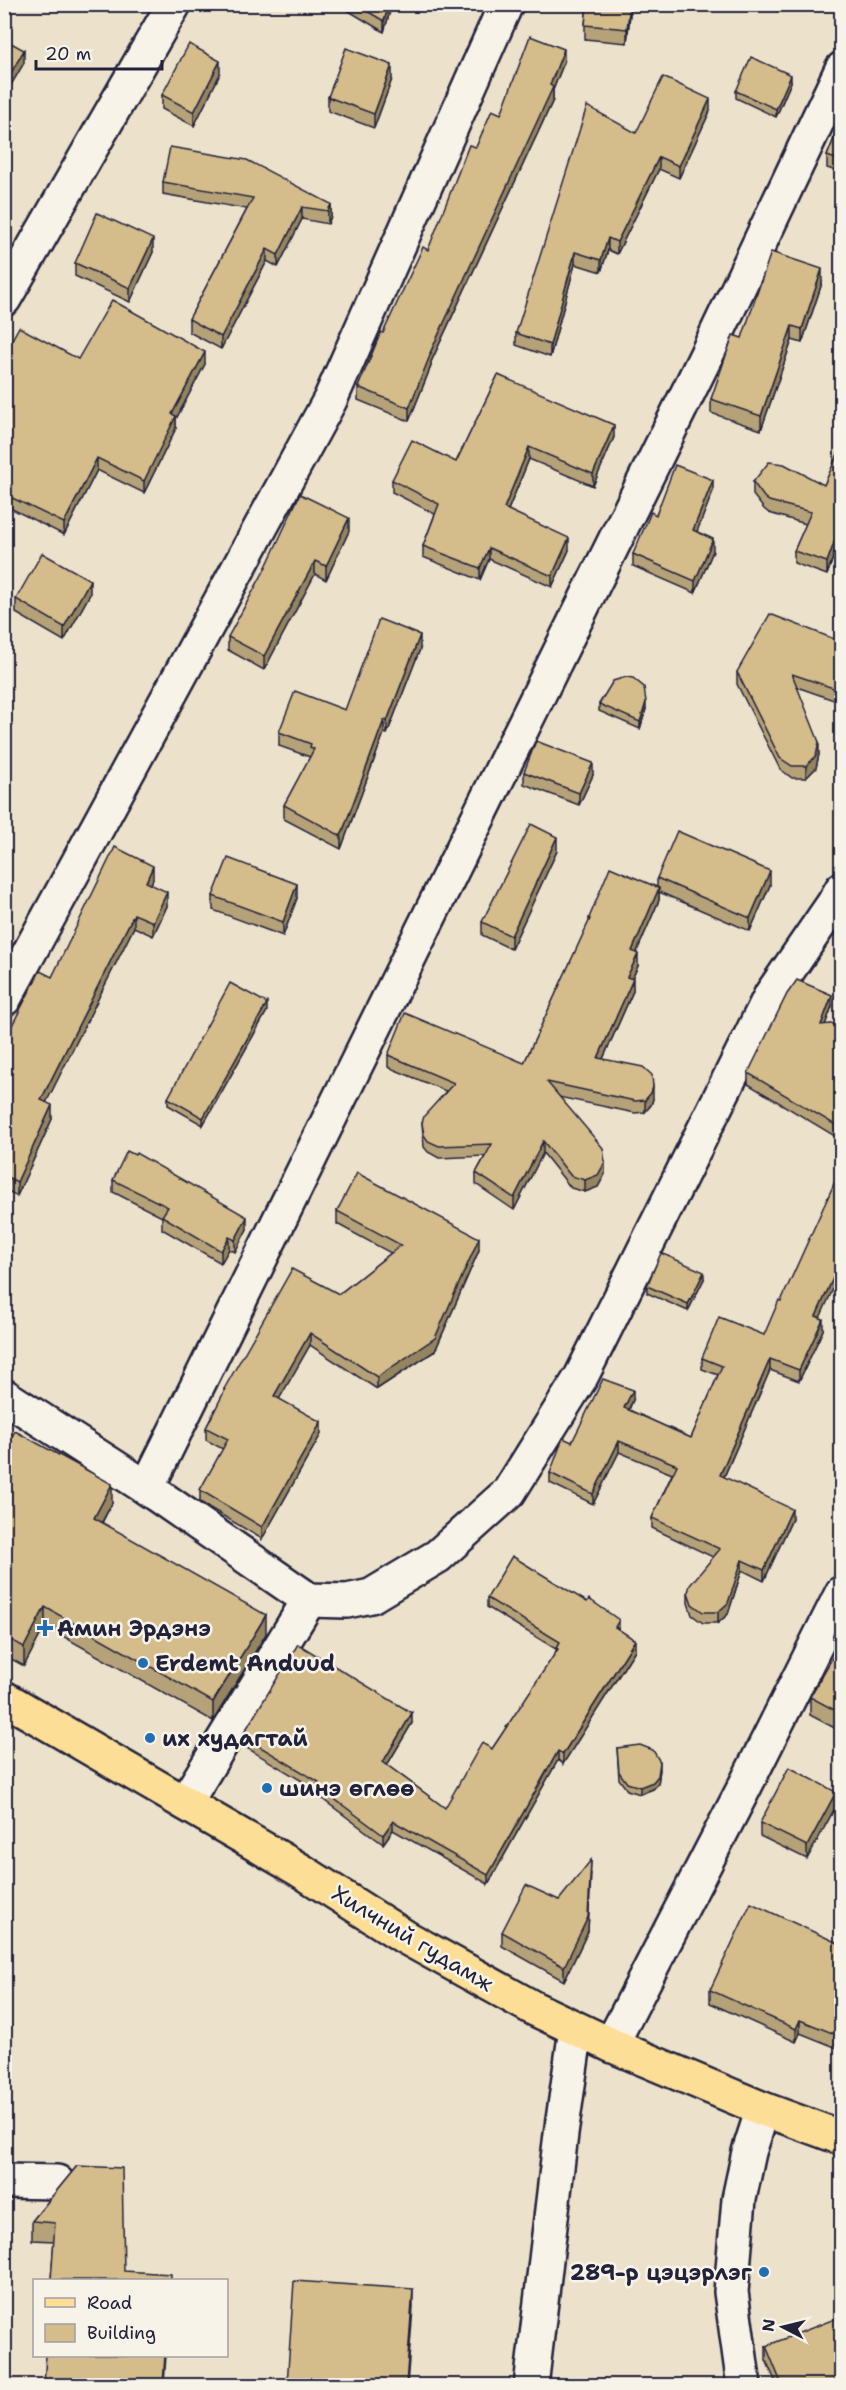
<svg xmlns="http://www.w3.org/2000/svg" width="846" height="2390" font-family="'Shantell Sans',sans-serif">
<rect width="100%" height="100%" fill="#ece2cc"/>
<filter id="ink" filterUnits="userSpaceOnUse"><feTurbulence type="fractalNoise" baseFrequency=".0167" numOctaves="2"/><feDisplacementMap in="SourceGraphic" scale="12" xChannelSelector="R" yChannelSelector="G"/><feConvolveMatrix kernelMatrix="1 2 1 2 8 2 1 2 1" color-interpolation-filters="sRGB"/></filter>
<g filter="url(#ink)">
<g fill="none" stroke-linecap="round" stroke-linejoin="round">
<defs>
<g id="minor">
<polyline points="4,299 174,4"/>
<polyline points="4,999 330,400 506,4"/>
<polyline points="4,1396 147,1488 309,1600 347,1601 371,1596 438,1556 509,1492 581,1377 771,995 834,903 842,889"/>
<polyline points="147,1488 707,354 842,69"/>
<polyline points="185,1803 309,1600"/>
<polyline points="611,2045 744,1788 842,1593"/>
<polyline points="4,2181 57,2182"/>
<polyline points="531,2386 561,2134 576,2029"/>
<polyline points="744,2386 731,2292 739,2199 749,2152 763,2109"/>
</g>
<polyline id="major" points="4,1698 300,1870 405,1937 535,2009 611,2045 763,2109 842,2138"/>
</defs>
<use href="#minor" stroke="#22223b" stroke-width="38"/>
<use href="#major" stroke="#22223b" stroke-width="38"/>
<use href="#minor" stroke="#f7f3e8" stroke-width="33"/>
<use href="#major" stroke="#fdde96" stroke-width="33"/>
</g>
<g fill="#b6a278" stroke="#22223b" stroke-width="1.5">
<polygon points="337,4 392,4 384,32"/>
<polygon points="587,4 631,4 627,43 585,39 585,25"/>
<polygon points="709,4 723,4 720,10"/>
<polygon points="564,62 553,90 553,100 431,362 431,366 409,421 358,400 358,387 383,333 428,250 476,147 501,114"/>
<polygon points="220,74 194,126 162,109 162,95"/>
<polygon points="392,79 374,128 328,111 328,97"/>
<polygon points="791,82 776,117 736,98 736,91"/>
<polygon points="710,111 679,178 659,169 617,254 608,250 601,272 575,264 550,357 516,345 516,333 636,133"/>
<polygon points="842,119 842,173 827,168 827,156"/>
<polygon points="163,182 331,204 331,216 328,224 302,219 278,267 267,261 221,349 189,332 189,319 247,209 163,194"/>
<polygon points="153,252 130,302 75,276 75,263"/>
<polygon points="822,283 802,343 792,340 761,430 711,413 711,399 742,338"/>
<polygon points="4,354 78,359 205,364 176,419 176,428 144,493 97,470 64,535 4,505"/>
<polygon points="498,375 614,437 593,486 529,459 508,510 569,550 552,587 489,559 480,580 423,557 423,546 435,514 392,492 392,480 456,462"/>
<polygon points="842,445 842,533 827,575 794,563 794,551 806,524 769,513 764,509 753,495 753,482 824,485"/>
<polygon points="713,491 696,532 713,551 695,593 633,566 633,554 656,515"/>
<polygon points="349,531 326,580 315,574 264,670 228,650 228,637"/>
<polygon points="90,594 64,641 16,613 16,599"/>
<polygon points="842,642 842,703 797,687 819,754 816,768 806,778 792,778 780,769 737,684 737,672"/>
<polygon points="420,649 387,734 384,733 341,849 284,819 284,805 310,757 279,746 279,732 345,710"/>
<polygon points="599,704 646,709 640,729 599,711"/>
<polygon points="524,772 593,775 579,805 524,784"/>
<polygon points="557,851 511,949 482,935 482,922"/>
<polygon points="657,878 770,885 750,931 659,892 659,900 636,953 638,966 632,979 633,991 603,1059 653,1099 651,1105 645,1112 635,1113 559,1097 605,1174 598,1187 585,1192 571,1188 543,1153 514,1210 476,1184 476,1173 485,1156 439,1158 428,1152 424,1147 422,1123 446,1091 388,1067 388,1055 524,1063 589,922 589,918 657,887"/>
<polygon points="153,879 151,885 167,906 153,936 134,927 46,1102 52,1119 17,1196 6,1190 4,1194 4,1041 52,977"/>
<polygon points="213,896 297,898 283,936 213,910"/>
<polygon points="832,1006 825,1025 842,1023 842,1155 839,1154 839,1143 840,1139 748,1084 748,1073"/>
<polygon points="267,1011 203,1125 168,1105 168,1098"/>
<polygon points="113,1180 247,1229 235,1252 229,1249 221,1263 162,1229 162,1217 113,1192"/>
<polygon points="337,1211 479,1250 435,1351 377,1389 310,1345 279,1399 321,1434 262,1539 200,1502 200,1490 223,1449 206,1440 206,1428 224,1393 224,1389 339,1294 391,1253 337,1224"/>
<polygon points="704,1279 688,1311 647,1293 647,1286"/>
<polygon points="820,1318 823,1330 799,1381 770,1370 724,1477 792,1519 764,1581 742,1570 728,1614 718,1623 703,1623 692,1615 688,1603 688,1592 713,1557 652,1528 652,1518 672,1474 619,1452 593,1504 550,1483 550,1473 572,1442 633,1400 629,1410 691,1438 718,1375 702,1369 702,1358 764,1335"/>
<polygon points="4,1450 112,1503 102,1523 266,1634 213,1721 45,1626 24,1666 4,1655"/>
<polygon points="487,1598 619,1629 619,1630 635,1650 563,1764 558,1760 488,1884 393,1830 383,1844 317,1795 317,1790 242,1745 242,1736 412,1723 387,1765 445,1808 492,1749 556,1653 556,1649 487,1607"/>
<polygon points="842,1618 842,1732 810,1715 810,1697 835,1653 833,1652 833,1635"/>
<polygon points="617,1748 660,1769 658,1784 653,1789 640,1794 627,1790 619,1779"/>
<polygon points="836,1806 807,1859 760,1836 760,1823"/>
<polygon points="591,1874 588,1931 564,1981 502,1946 502,1932 559,1900"/>
<polygon points="842,1945 842,2050 800,2033 796,2042 710,2003 710,1990"/>
<polygon points="77,2166 51,2280 54,2241 32,2240 32,2221"/>
<polygon points="766,2346 842,2385 777,2385 766,2360"/>
</g>
<g fill="#948461" stroke="#22223b" stroke-width="1.5">
<polygon points="389,4 392,4 384,32 384,21"/>
<polygon points="630,4 631,4 627,43 627,29"/>
<polygon points="564,49 564,62 553,90 553,100 431,362 431,366 409,421 409,408 430,353 550,85"/>
<polygon points="24,50 24,63 4,97 4,85"/>
<polygon points="220,61 220,74 194,126 194,112"/>
<polygon points="392,65 392,79 374,128 374,114"/>
<polygon points="791,75 791,82 776,117 776,109"/>
<polygon points="11,99 11,112 4,124 4,111"/>
<polygon points="710,99 710,111 679,178 679,166"/>
<polygon points="659,157 659,169 617,254 617,242"/>
<polygon points="331,204 331,216 328,224 328,211"/>
<polygon points="302,207 302,219 278,267 278,255"/>
<polygon points="608,238 608,250 601,272 601,260"/>
<polygon points="153,239 153,252 130,302 130,288"/>
<polygon points="267,249 267,261 221,349 221,337"/>
<polygon points="575,252 575,264 550,357 550,345"/>
<polygon points="822,269 822,283 802,343 802,329"/>
<polygon points="792,326 792,340 761,430 761,416"/>
<polygon points="205,352 205,364 176,419 176,428 144,493 144,481 172,414"/>
<polygon points="614,425 614,437 593,486 593,474"/>
<polygon points="529,447 529,459 504,520 504,508"/>
<polygon points="97,458 97,470 64,535 64,523"/>
<polygon points="713,480 713,491 693,542 693,530"/>
<polygon points="349,518 349,531 326,580 326,566"/>
<polygon points="841,521 841,533 827,575 827,562"/>
<polygon points="569,538 569,550 552,587 552,576"/>
<polygon points="713,539 713,551 695,593 695,581"/>
<polygon points="489,548 489,559 480,580 480,568"/>
<polygon points="315,561 315,574 264,670 264,656"/>
<polygon points="90,580 90,594 64,641 64,627"/>
<polygon points="420,635 420,649 387,734 387,721"/>
<polygon points="646,702 646,709 640,729 640,722"/>
<polygon points="384,720 384,733 341,849 341,836"/>
<polygon points="819,742 819,754 816,768 806,778 806,766"/>
<polygon points="593,763 593,775 579,805 579,793"/>
<polygon points="557,837 557,851 511,949 511,936"/>
<polygon points="153,866 153,879 146,896 146,882"/>
<polygon points="770,871 770,885 750,931 750,918"/>
<polygon points="297,884 297,898 283,936 283,922"/>
<polygon points="659,888 659,900 632,963 632,951"/>
<polygon points="167,892 167,906 153,936 153,922"/>
<polygon points="134,914 134,927 41,1113 41,1100"/>
<polygon points="638,954 638,966 627,989 627,977"/>
<polygon points="633,979 633,991 598,1070 598,1058"/>
<polygon points="832,995 832,1006 821,1036 821,1025"/>
<polygon points="267,1003 267,1011 203,1125 203,1118"/>
<polygon points="653,1087 653,1099 651,1105 645,1112 645,1100"/>
<polygon points="52,1105 52,1119 17,1196 17,1182"/>
<polygon points="543,1141 543,1153 514,1210 514,1198"/>
<polygon points="605,1162 605,1174 598,1187 585,1192 585,1180"/>
<polygon points="6,1176 6,1190 4,1194 4,1180"/>
<polygon points="247,1217 247,1229 235,1252 235,1240"/>
<polygon points="229,1237 229,1249 221,1263 221,1251"/>
<polygon points="479,1238 479,1250 435,1351 377,1389 377,1377"/>
<polygon points="842,1258 842,1269 816,1327 816,1316"/>
<polygon points="704,1272 704,1279 688,1311 688,1304"/>
<polygon points="823,1319 823,1330 799,1381 799,1370"/>
<polygon points="310,1333 310,1345 274,1408 274,1396"/>
<polygon points="770,1359 770,1370 720,1486 720,1475"/>
<polygon points="633,1390 633,1400 624,1419 624,1408"/>
<polygon points="321,1422 321,1434 262,1539 262,1527"/>
<polygon points="619,1441 619,1452 593,1504 593,1494"/>
<polygon points="112,1484 112,1503 94,1537 94,1518"/>
<polygon points="792,1509 792,1519 764,1581 764,1570"/>
<polygon points="742,1560 742,1570 728,1614 718,1623 718,1612"/>
<polygon points="45,1607 45,1626 24,1666 24,1647"/>
<polygon points="266,1615 266,1634 213,1721 213,1702"/>
<polygon points="619,1620 619,1629 615,1636 615,1627"/>
<polygon points="635,1640 635,1650 563,1764 563,1754"/>
<polygon points="412,1713 412,1723 383,1772 383,1762"/>
<polygon points="558,1751 558,1760 488,1884 488,1875"/>
<polygon points="660,1762 660,1769 658,1784 653,1789 640,1794 640,1787"/>
<polygon points="836,1792 836,1806 807,1859 807,1846"/>
<polygon points="393,1821 393,1830 383,1844 383,1835"/>
<polygon points="591,1860 588,1931 564,1981 564,1967"/>
<polygon points="800,2020 800,2033 796,2042 796,2029"/>
<polygon points="413,2289 413,2308 407,2385 406,2385"/>
<polygon points="165,2355 166,2355 164,2385 163,2385"/>
</g>
<g fill="#d4bc8b" stroke="#22223b" stroke-width="1.5">
<polygon points="355,4 389,4 384,21"/>
<polygon points="587,4 630,4 627,29 585,25"/>
<polygon points="530,36 564,49 550,85 553,87 430,353 431,353 409,408 358,387 381,332 383,333 423,247 428,250 469,145 476,147 492,110 501,114"/>
<polygon points="4,39 24,50 4,85"/>
<polygon points="189,44 220,61 194,112 162,95"/>
<polygon points="346,48 392,65 374,114 328,97"/>
<polygon points="751,57 791,75 776,109 736,91"/>
<polygon points="663,77 710,99 679,166 659,157 617,242 608,238 601,260 575,252 550,345 516,333 587,106 636,133"/>
<polygon points="4,95 11,99 4,111"/>
<polygon points="842,119 842,161 827,156"/>
<polygon points="170,147 247,160 331,204 328,211 302,207 278,255 267,249 221,337 189,319 253,198 163,182"/>
<polygon points="97,213 153,239 130,288 75,263"/>
<polygon points="771,252 822,269 802,329 792,326 761,416 711,399 733,335 742,338"/>
<polygon points="112,300 205,352 172,414 176,416 144,481 97,458 64,523 4,494 4,354 19,327 78,359"/>
<polygon points="498,375 614,425 593,474 529,447 504,508 569,538 552,576 489,548 480,568 423,546 439,504 392,480 412,440 456,462"/>
<polygon points="842,445 842,521 827,562 794,551 811,512 769,501 764,497 753,482 769,462 784,464 824,485"/>
<polygon points="675,465 713,480 693,530 713,539 695,581 633,554 651,512 656,515"/>
<polygon points="300,494 349,518 326,566 315,561 264,656 228,637 264,571"/>
<polygon points="42,553 90,580 64,627 16,599"/>
<polygon points="770,614 842,642 842,691 792,674 819,742 816,756 806,766 792,766 780,758 737,672"/>
<polygon points="379,619 420,635 387,721 384,720 341,836 284,805 314,749 310,747 311,744 279,732 295,691 345,710"/>
<polygon points="626,677 633,678 644,687 646,702 640,722 599,704 613,681"/>
<polygon points="536,741 593,763 579,793 524,772"/>
<polygon points="531,824 557,837 511,936 482,922"/>
<polygon points="677,831 770,871 750,918 657,878"/>
<polygon points="115,847 153,866 146,882 167,892 153,922 134,914 41,1100 52,1105 17,1182 6,1176 4,1180 4,1041 40,971 52,977"/>
<polygon points="228,858 297,884 283,922 213,896"/>
<polygon points="610,867 659,888 632,951 638,954 627,977 633,979 598,1058 643,1067 652,1075 653,1087 651,1093 645,1100 635,1101 547,1082 603,1148 605,1162 598,1175 585,1180 571,1176 543,1141 514,1198 476,1173 492,1144 439,1146 428,1141 424,1135 422,1123 424,1116 454,1083 388,1055 405,1013 524,1063 590,919 589,918"/>
<polygon points="797,980 832,995 821,1025 842,1023 842,1129 748,1073 787,994"/>
<polygon points="230,983 267,1003 203,1118 168,1098"/>
<polygon points="842,1135 842,1144 839,1143"/>
<polygon points="127,1151 135,1155 136,1153 247,1217 235,1240 229,1237 221,1251 162,1216 168,1207 113,1180"/>
<polygon points="842,1166 842,1258 816,1316 823,1319 799,1370 770,1359 720,1475 792,1509 764,1570 742,1560 728,1603 718,1612 703,1612 692,1604 688,1592 690,1585 720,1549 652,1518 677,1465 619,1441 593,1494 550,1473 563,1438 572,1442 603,1379 633,1390 624,1408 691,1438 722,1366 702,1358 719,1317 764,1335 779,1300 781,1301"/>
<polygon points="357,1173 479,1238 435,1338 377,1377 310,1333 274,1396 321,1422 262,1527 200,1490 228,1439 206,1428 225,1390 224,1389 292,1269 339,1294 401,1245 337,1211"/>
<polygon points="661,1253 704,1272 688,1304 647,1286"/>
<polygon points="15,1431 112,1484 94,1518 266,1615 213,1702 45,1607 24,1647 4,1636 4,1450"/>
<polygon points="512,1556 587,1602 589,1599 619,1620 615,1627 635,1640 563,1754 558,1751 488,1875 393,1821 383,1835 317,1786 319,1782 242,1736 298,1644 412,1713 383,1762 445,1808 482,1743 492,1749 558,1649 556,1648 560,1642 487,1598"/>
<polygon points="842,1618 842,1639 833,1635"/>
<polygon points="842,1641 842,1714 810,1697"/>
<polygon points="640,1745 653,1750 660,1762 658,1776 653,1782 640,1787 627,1783 619,1772 617,1748"/>
<polygon points="789,1767 836,1792 807,1846 760,1823"/>
<polygon points="591,1860 588,1917 564,1967 502,1932 526,1885 559,1900"/>
<polygon points="751,1903 842,1945 842,2037 800,2020 796,2029 710,1990"/>
<polygon points="77,2166 122,2168 124,2271 171,2274 171,2280 51,2280 55,2223 32,2221"/>
<polygon points="294,2281 413,2289 406,2385 287,2385"/>
<polygon points="842,2316 842,2385 782,2385 766,2346"/>
<polygon points="46,2355 165,2355 163,2385 44,2385"/>
</g>
</g>
<g fill="#1f6fb2" stroke="#f7f3e8" stroke-width="2">
<path d="M42 1619h6v6h6v6h-6v6h-6v-6h-6v-6h6z"/>
<circle cx="143" cy="1663" r="6"/>
<circle cx="150" cy="1738" r="6"/>
<circle cx="267" cy="1788" r="6"/>
<circle cx="764" cy="2272" r="6"/>
</g>
<g text-anchor="middle" stroke-width="5" stroke-linejoin="round" paint-order="stroke">
<g font-size="22" font-weight="bold" fill="#22223b" stroke="#f7f3e8" text-anchor="start">
<text x="57" y="1636">Амин Эрдэнэ</text>
<text x="155" y="1671">Erdemt Anduud</text>
<text x="162" y="1746">их худагтай</text>
<text x="279" y="1796">шинэ өглөө</text>
<text x="752" y="2280" text-anchor="end">289-р цэцэрлэг</text>
</g>
<g font-size="22" fill="#22223b" stroke="#f7f3e8">
<text transform="translate(413 1938) rotate(31)" y="8">Хилчний гудамж</text>
</g>
</g>
<rect width="846" height="2390" fill="none" stroke="#f7f3e8" stroke-width="24"/>
<rect x="12" y="12" width="822" height="2366" fill="none" stroke="#22223b" stroke-width="2" filter="url(#ink)"/>
<rect x="33" y="2279" width="195" height="78" fill="#f7f3e8" stroke="#a29fa3" stroke-width="1.5"/>
<rect x="45" y="2298" width="30" height="9" fill="#fdde96" stroke="#a29fa3" stroke-width="1.5"/>
<text x="87" y="2309" font-size="18" fill="#22223b">Road</text>
<rect x="45" y="2324" width="30" height="18" fill="#d4bc8b" stroke="#a29fa3" stroke-width="1.5"/>
<text x="87" y="2339" font-size="18" fill="#22223b">Building</text>
<g transform="translate(783 2327) rotate(277)" stroke="#f7f3e8" stroke-width="4.5" paint-order="stroke">
<path d="M0-4.5L10 22L0 15L-10 22Z" fill="#22223b"/>
<text y="-9" font-size="16" font-weight="bold" text-anchor="middle" fill="#22223b">N</text>
</g>
<path d="M36 60v9h126v-9" fill="none" stroke="#22223b" stroke-width="3"/>
<text x="45" y="60" font-size="18" fill="#22223b" stroke="#f7f3e8" stroke-width="4.5" paint-order="stroke">20 m</text>
</svg>
